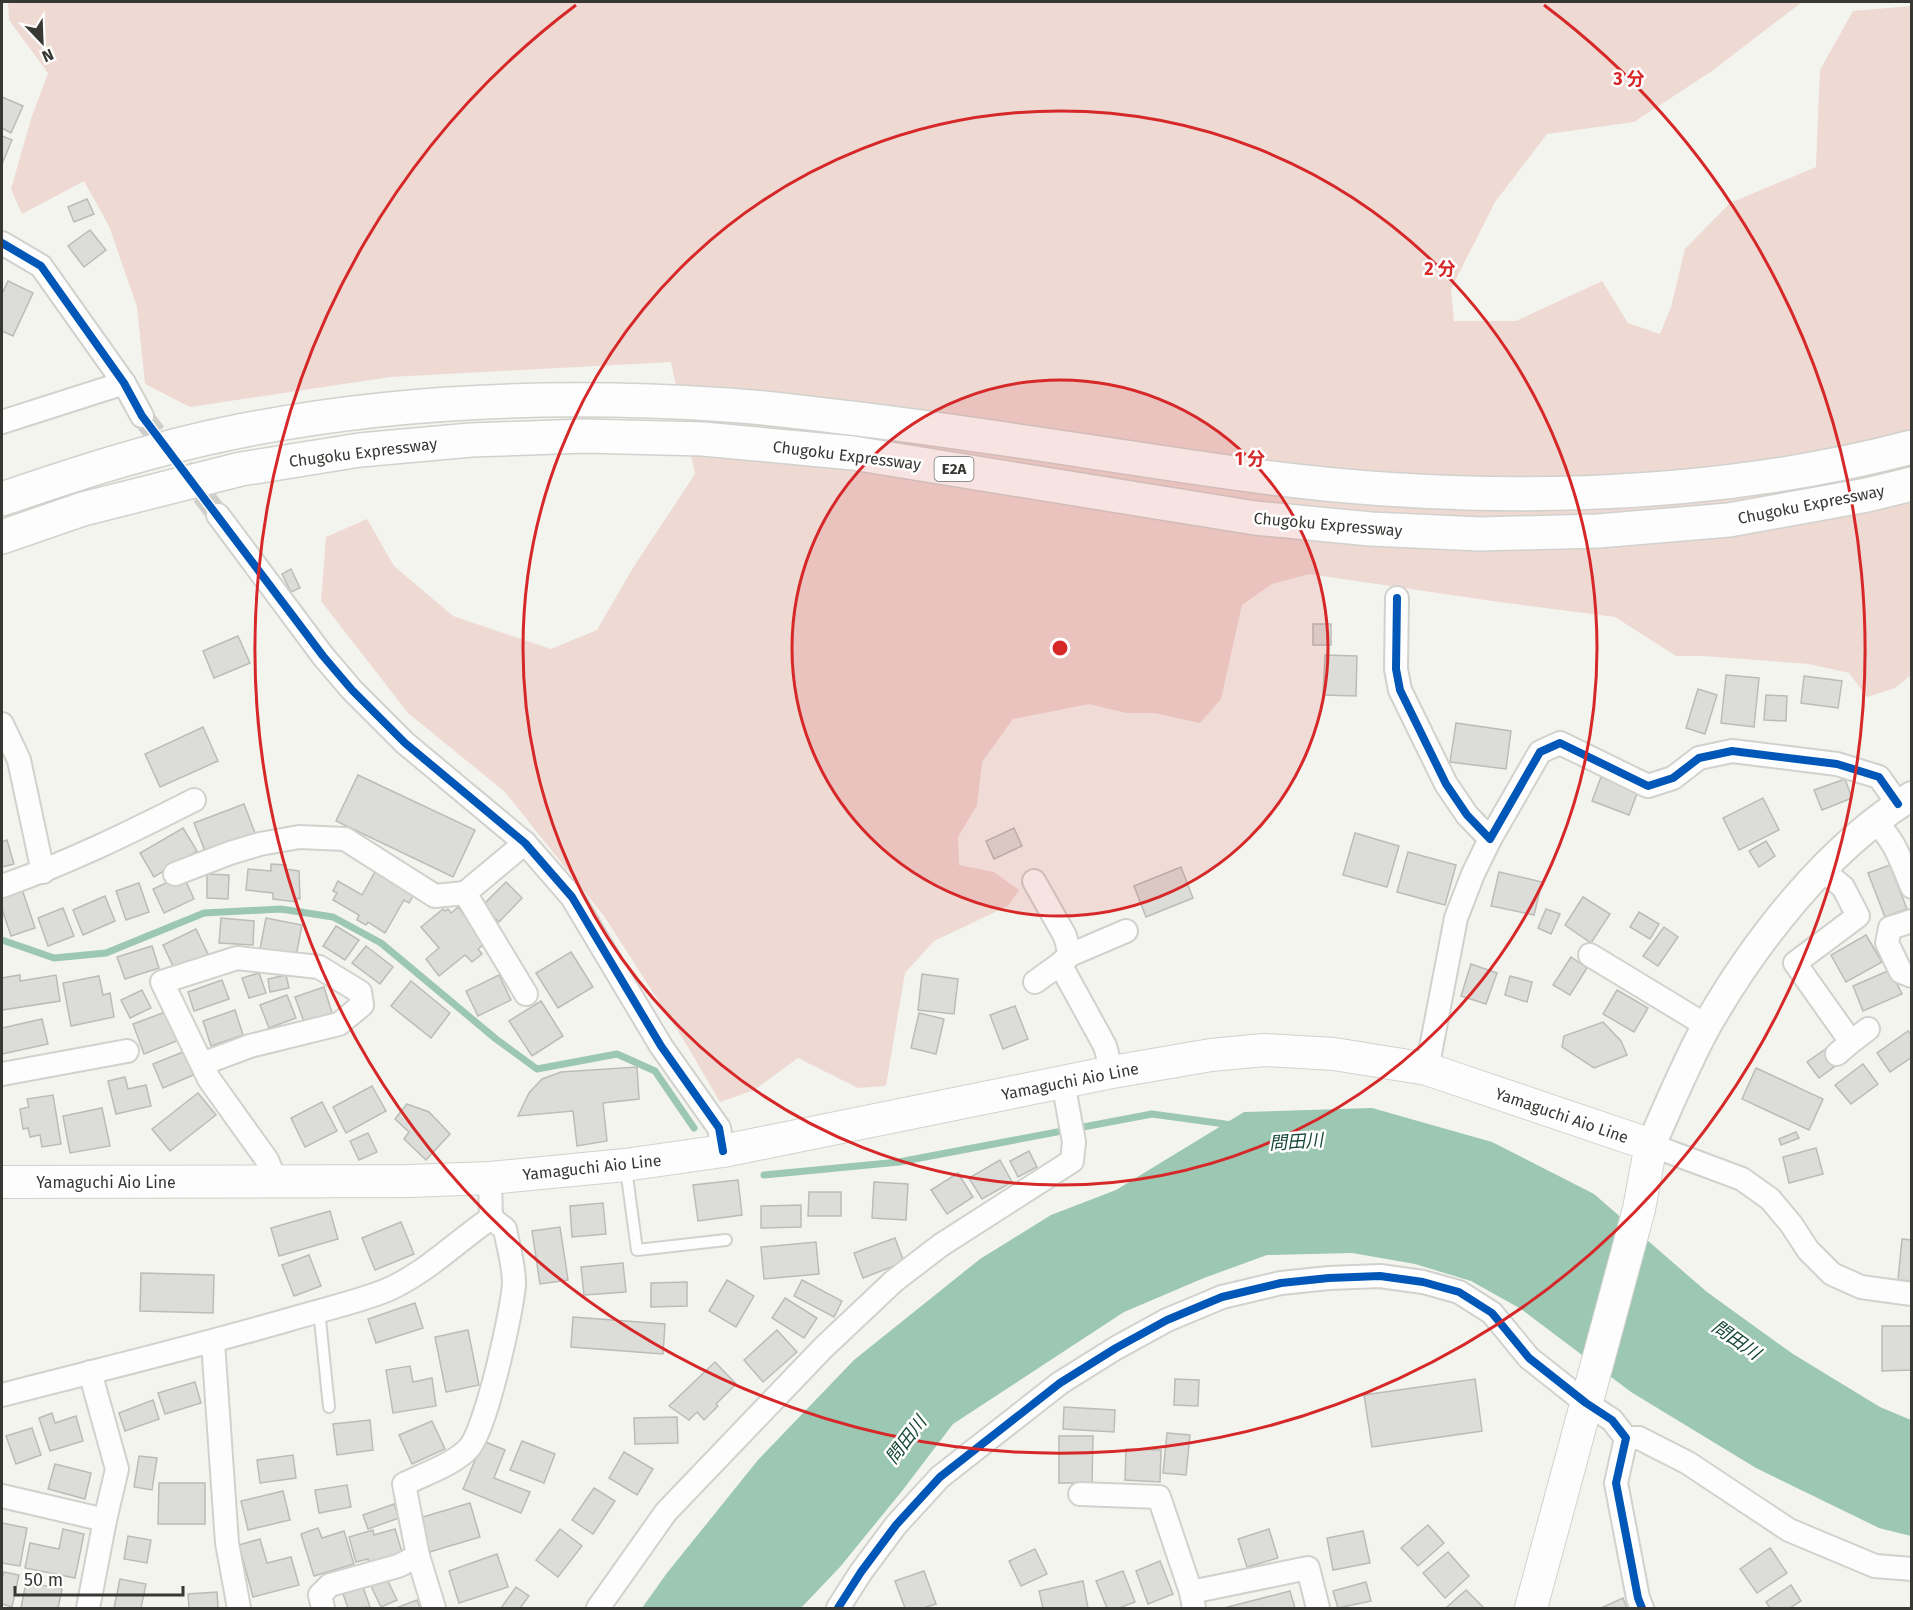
<svg xmlns="http://www.w3.org/2000/svg" width="1913" height="1610" font-family="'Fira Sans','Noto Sans JP',sans-serif">
<rect width="100%" height="100%" fill="#f4f4ef"/>
<polygon fill="#eed9d3" points="8,2 1802,2 1712,71 1634,122 1547,134 1495,202 1451,289 1454,321 1516,321 1602,281 1628,323 1660,334 1671,307 1685,249 1730,203 1816,167 1820,70 1853,11 1911,6 1911,675 1895,688 1867,697 1849,673 1809,664 1703,656 1676,656 1615,617 1499,602 1309,574 1272,584 1242,605 1221,699 1200,723 1154,713 1127,713 1089,704 1013,719 982,762 977,805 958,837 959,865 994,872 1019,890 1008,906 934,941 905,973 886,1086 858,1088 798,1058 754,1090 720,1102 688,1047 604,916 505,792 408,713 321,601 326,537 367,519 394,566 453,616 551,649 597,630 631,571 695,474 671,362 390,377 190,407 145,384 137,307 109,226 84,181 22,214 11,189 31,119 48,73 9,20"/>
<polygon fill="#9cc7b2" points="1372,1108 1492,1142 1594,1194 1707,1292 1793,1354 1880,1407 1911,1420 1911,1536 1879,1528 1756,1468 1631,1392 1521,1309 1471,1281 1415,1264 1352,1253 1267,1255 1204,1278 1124,1312 953,1424 902,1491 840,1567 801,1608 642,1608 667,1573 758,1460 854,1360 980,1259 1051,1215 1116,1190 1244,1112"/>
<g fill="none" stroke-linecap="round" stroke-linejoin="round">
<g stroke="#9cc7b2" stroke-width="7">
<polyline points="2,940 54,958 106,953 204,913 281,909 333,917 381,943 496,1039 537,1069 617,1054 655,1071 694,1128"/>
<polyline points="764,1175 899,1162 1152,1114 1232,1125"/>
</g>
</g>
<g fill="#dcddd9" stroke="#bbbcb8" stroke-width="1.5">
<polygon points="2,97 23,106 11,133 2,128"/>
<polygon points="2,136 12,140 2,164"/>
<polygon points="87,199 94,214 74,222 68,207"/>
<polygon points="90,230 106,250 84,267 68,246"/>
<polygon points="8,281 33,293 13,336 2,331 2,294"/>
<polygon points="291,569 300,588 291,592 282,574"/>
<rect x="1313" y="624" width="18" height="21"/>
<polygon points="238,636 250,663 214,678 203,651"/>
<polygon points="1325,655 1357,656 1356,696 1323,695"/>
<polygon points="1726,675 1759,678 1754,727 1721,723"/>
<polygon points="1804,676 1842,681 1838,708 1801,703"/>
<polygon points="1698,689 1717,695 1705,734 1686,728"/>
<polygon points="1766,695 1787,696 1786,721 1764,720"/>
<polygon points="1456,723 1511,731 1506,769 1450,762"/>
<polygon points="203,727 218,761 160,787 145,754"/>
<polygon points="358,775 475,830 453,877 336,821"/>
<polygon points="1601,777 1638,791 1629,815 1592,801"/>
<polygon points="1845,779 1852,798 1822,810 1814,790"/>
<polygon points="1763,798 1779,830 1739,850 1723,818"/>
<polygon points="244,804 255,833 205,851 194,823"/>
<polygon points="183,828 197,851 154,877 140,853"/>
<polygon points="1014,828 1022,846 994,859 986,841"/>
<polygon points="1355,833 1399,846 1387,887 1343,875"/>
<polygon points="7,840 14,864 2,867 2,842"/>
<polygon points="1766,841 1775,856 1759,867 1749,851"/>
<polygon points="1408,852 1456,865 1445,905 1397,892"/>
<polygon points="271,864 286,865 285,869 299,871 300,899 297,898 297,902 273,899 273,893 246,890 248,869 271,871"/>
<polygon points="1890,865 1907,909 1885,917 1868,873"/>
<polygon points="1181,867 1193,898 1146,917 1134,886"/>
<polygon points="375,872 410,890 409,893 413,896 409,903 404,900 385,933 368,922 366,925 357,920 359,915 333,900 337,893 333,891 338,881 362,895"/>
<polygon points="1499,872 1542,882 1534,915 1491,906"/>
<polygon points="207,874 229,875 228,899 207,898"/>
<polygon points="183,875 194,899 164,913 153,889"/>
<polygon points="506,882 522,898 499,922 482,906"/>
<polygon points="139,883 149,912 126,920 116,891"/>
<polygon points="22,889 35,928 11,936 2,909 2,896"/>
<polygon points="105,896 115,921 83,935 73,910"/>
<polygon points="1583,897 1610,914 1591,943 1565,925"/>
<polygon points="458,907 485,943 478,949 482,954 472,962 465,955 439,976 426,959 439,948 421,927 443,909 445,911 448,909 451,913"/>
<polygon points="63,908 74,936 48,946 38,918"/>
<polygon points="1546,909 1560,914 1551,934 1538,928"/>
<polygon points="1639,912 1659,924 1650,939 1630,927"/>
<polygon points="221,918 254,921 253,945 219,943"/>
<polygon points="266,918 302,925 296,956 260,949"/>
<polygon points="336,926 359,940 345,960 323,946"/>
<polygon points="1664,927 1678,937 1658,966 1643,956"/>
<polygon points="196,929 209,956 176,972 163,945"/>
<polygon points="1866,935 1882,962 1846,982 1831,955"/>
<polygon points="152,946 159,968 125,979 117,957"/>
<polygon points="366,946 393,967 380,984 352,963"/>
<polygon points="571,952 593,987 558,1008 536,973"/>
<polygon points="1571,957 1587,968 1570,995 1553,985"/>
<polygon points="1471,964 1497,973 1486,1004 1461,996"/>
<polygon points="1890,970 1902,994 1863,1011 1853,986"/>
<polygon points="259,973 266,993 249,998 242,978"/>
<polygon points="922,974 958,979 954,1014 918,1010"/>
<polygon points="20,975 20,981 56,975 60,1001 2,1010 2,978"/>
<polygon points="286,975 289,988 270,992 268,979"/>
<polygon points="499,975 511,1000 478,1016 466,991"/>
<polygon points="99,976 103,995 110,993 114,1017 71,1026 63,983"/>
<polygon points="1510,976 1532,982 1527,1002 1505,995"/>
<polygon points="222,980 229,999 194,1011 188,992"/>
<polygon points="411,981 450,1013 431,1038 391,1006"/>
<polygon points="324,987 332,1013 304,1022 295,997"/>
<polygon points="142,990 151,1008 130,1018 121,1000"/>
<polygon points="1617,990 1648,1008 1634,1032 1603,1014"/>
<polygon points="287,995 296,1018 269,1028 260,1005"/>
<polygon points="541,1001 563,1036 532,1056 509,1021"/>
<polygon points="1015,1006 1028,1039 1003,1049 990,1015"/>
<polygon points="235,1010 243,1035 211,1046 203,1021"/>
<polygon points="168,1011 179,1040 144,1054 133,1024"/>
<polygon points="919,1013 944,1019 936,1054 911,1048"/>
<polygon points="42,1019 48,1044 2,1054 2,1028"/>
<polygon points="1603,1022 1621,1041 1627,1055 1594,1068 1562,1047 1564,1036"/>
<polygon points="1908,1031 1912,1035 1912,1057 1890,1072 1877,1053"/>
<polygon points="1827,1048 1838,1064 1819,1078 1807,1062"/>
<polygon points="188,1050 198,1073 163,1088 153,1064"/>
<polygon points="1863,1064 1878,1084 1851,1104 1835,1085"/>
<polygon points="637,1067 639,1099 603,1103 607,1141 577,1146 573,1111 518,1116 529,1093 542,1079 561,1072"/>
<polygon points="1756,1068 1823,1099 1809,1130 1742,1099"/>
<polygon points="125,1077 128,1089 146,1085 151,1106 116,1114 108,1081"/>
<polygon points="372,1086 386,1111 346,1133 333,1107"/>
<polygon points="198,1093 216,1115 170,1151 152,1129"/>
<polygon points="53,1095 61,1144 42,1147 40,1135 30,1137 28,1128 23,1129 20,1109 29,1107 27,1099"/>
<polygon points="322,1102 337,1131 305,1147 291,1118"/>
<polygon points="407,1104 429,1112 450,1134 426,1160 404,1139 409,1132 395,1119"/>
<polygon points="102,1108 110,1146 70,1153 63,1116"/>
<polygon points="1796,1132 1799,1138 1781,1145 1779,1139"/>
<polygon points="368,1133 377,1152 359,1160 350,1141"/>
<polygon points="1816,1148 1823,1174 1789,1183 1783,1157"/>
<polygon points="1029,1151 1037,1167 1018,1177 1010,1161"/>
<polygon points="1000,1160 1012,1182 982,1199 969,1178"/>
<polygon points="958,1173 973,1197 947,1214 931,1190"/>
<polygon points="738,1180 742,1215 698,1221 693,1185"/>
<polygon points="874,1182 908,1184 906,1220 872,1218"/>
<polygon points="809,1192 841,1192 841,1216 808,1216"/>
<polygon points="603,1203 606,1234 572,1237 570,1206"/>
<polygon points="801,1205 801,1227 761,1228 761,1206"/>
<polygon points="330,1211 338,1239 279,1256 271,1228"/>
<polygon points="401,1222 414,1254 375,1270 362,1238"/>
<polygon points="560,1227 568,1280 540,1284 532,1231"/>
<polygon points="895,1238 904,1262 863,1278 854,1253"/>
<polygon points="1902,1239 1912,1240 1912,1281 1898,1280"/>
<polygon points="816,1242 819,1274 764,1279 761,1247"/>
<polygon points="309,1255 321,1286 294,1296 282,1265"/>
<polygon points="623,1263 626,1292 584,1295 581,1267"/>
<polygon points="141,1273 214,1275 213,1313 140,1311"/>
<polygon points="727,1280 754,1296 736,1327 709,1311"/>
<polygon points="802,1280 842,1301 834,1317 794,1296"/>
<polygon points="687,1282 687,1306 651,1307 651,1283"/>
<polygon points="785,1298 817,1318 804,1338 772,1318"/>
<polygon points="415,1303 423,1328 376,1343 368,1319"/>
<polygon points="573,1317 665,1324 663,1354 571,1347"/>
<polygon points="1882,1326 1912,1326 1912,1370 1882,1371"/>
<polygon points="468,1330 479,1385 446,1392 435,1337"/>
<polygon points="777,1330 797,1352 763,1382 744,1360"/>
<polygon points="715,1362 736,1384 716,1404 718,1406 704,1420 697,1412 689,1420 669,1406"/>
<polygon points="410,1366 413,1382 432,1378 436,1406 393,1413 386,1370"/>
<polygon points="1175,1379 1199,1380 1198,1406 1174,1405"/>
<polygon points="1475,1379 1482,1431 1372,1447 1364,1395"/>
<polygon points="195,1382 201,1403 165,1414 158,1393"/>
<polygon points="153,1400 159,1419 125,1431 119,1413"/>
<polygon points="1064,1407 1115,1410 1114,1432 1063,1429"/>
<polygon points="52,1413 55,1423 76,1416 83,1441 50,1451 39,1418"/>
<polygon points="677,1417 678,1443 635,1444 634,1418"/>
<polygon points="370,1420 373,1450 337,1455 333,1424"/>
<polygon points="432,1421 445,1449 412,1464 399,1435"/>
<polygon points="32,1428 41,1455 16,1464 6,1436"/>
<polygon points="1167,1433 1190,1435 1186,1475 1163,1473"/>
<polygon points="1059,1436 1093,1436 1092,1483 1059,1483"/>
<polygon points="483,1441 505,1450 494,1478 530,1492 521,1513 463,1489"/>
<polygon points="522,1441 555,1454 544,1483 510,1470"/>
<polygon points="1126,1449 1161,1450 1160,1482 1125,1480"/>
<polygon points="624,1452 653,1469 637,1495 609,1478"/>
<polygon points="293,1455 296,1478 260,1483 257,1460"/>
<polygon points="139,1456 157,1458 152,1490 134,1487"/>
<polygon points="55,1464 91,1473 85,1499 48,1489"/>
<polygon points="159,1483 205,1483 205,1524 158,1524"/>
<polygon points="347,1485 351,1507 319,1513 315,1490"/>
<polygon points="594,1488 615,1501 593,1534 572,1520"/>
<polygon points="283,1491 290,1520 248,1530 241,1501"/>
<polygon points="470,1503 480,1537 426,1553 416,1519"/>
<polygon points="394,1504 399,1518 368,1529 363,1515"/>
<polygon points="2,1523 27,1528 20,1566 2,1563"/>
<polygon points="1428,1525 1444,1543 1418,1566 1401,1548"/>
<polygon points="318,1528 322,1538 344,1531 354,1564 314,1576 301,1534"/>
<polygon points="63,1529 84,1534 75,1578 25,1568 30,1543 59,1549"/>
<polygon points="395,1529 402,1552 399,1553 400,1558 370,1567 368,1559 356,1562 349,1537 373,1530 374,1535"/>
<polygon points="560,1529 582,1546 558,1577 536,1560"/>
<polygon points="1269,1529 1278,1558 1247,1567 1238,1539"/>
<polygon points="1363,1531 1370,1563 1333,1570 1327,1538"/>
<polygon points="128,1536 151,1540 147,1563 124,1559"/>
<polygon points="260,1539 267,1563 291,1557 299,1585 253,1597 239,1545"/>
<polygon points="1770,1548 1787,1573 1757,1593 1740,1569"/>
<polygon points="1035,1549 1047,1574 1021,1586 1009,1561"/>
<polygon points="1448,1552 1469,1576 1445,1598 1423,1573"/>
<polygon points="497,1554 508,1587 459,1603 449,1571"/>
<polygon points="1160,1561 1173,1594 1148,1604 1136,1571"/>
<polygon points="924,1571 936,1604 923,1608 905,1608 895,1581"/>
<polygon points="1123,1571 1135,1602 1119,1608 1107,1608 1096,1581"/>
<polygon points="4,1572 19,1575 12,1607 2,1604 2,1578"/>
<polygon points="386,1577 397,1600 381,1607 370,1584"/>
<polygon points="120,1579 146,1584 141,1608 114,1608"/>
<polygon points="1083,1581 1088,1608 1043,1608 1039,1591"/>
<polygon points="26,1582 62,1589 58,1608 21,1608"/>
<polygon points="1366,1582 1371,1601 1338,1608 1333,1591"/>
<polygon points="1791,1585 1801,1601 1790,1608 1770,1608 1766,1602"/>
<polygon points="363,1587 370,1607 348,1608 343,1594"/>
<polygon points="516,1587 529,1596 520,1608 501,1608"/>
<polygon points="1466,1590 1484,1608 1449,1608 1447,1607"/>
<polygon points="1290,1591 1295,1608 1224,1608"/>
<polygon points="217,1592 218,1608 189,1608 188,1594"/>
<polygon points="1623,1598 1627,1608 1601,1608"/>
<polygon points="417,1600 420,1608 396,1608"/>
</g>
<g fill="none" stroke-linecap="round" stroke-linejoin="round">
<polyline stroke="#cececa" stroke-width="22" stroke-dasharray="22 11" stroke-linecap="butt" points="142,416 218,515"/>
<defs>
<g id="service">
<polyline points="626,1169 637,1250 726,1240"/>
<polyline points="319,1310 329,1407"/>
</g>
<g id="minor">
<polyline points="2,243 41,266 124,383 142,416"/>
<polyline points="2,422 124,383"/>
<polyline points="218,515 323,656 352,690 405,743 525,843 572,897 661,1046 719,1128 723,1151"/>
<polyline points="1397,598 1396,669 1400,690 1446,784 1467,815 1490,839 1540,752 1560,743 1648,786 1673,778 1699,758 1732,751 1837,764 1879,777 1898,804"/>
<polyline points="2,724 19,760 43,872"/>
<path d="M1875,822C1896,841 1901,862 1912,887"/>
<polyline points="525,843 465,893 526,994"/>
<polyline points="1821,869 1843,887 1858,916 1795,963 1851,1042 1837,1054"/>
<polyline points="175,874 230,853 260,844 299,837 345,839 435,896 465,893"/>
<polyline points="1034,881 1065,936 1070,955"/>
<path d="M2,886C68,863 131,832 194,800"/>
<polyline points="1912,921 1890,928 1887,943 1901,972 1912,976"/>
<polyline points="1590,955 1707,1026"/>
<polyline points="1060,964 1105,1046 1112,1072"/>
<polyline points="1035,982 1060,964 1070,955 1126,931"/>
<polyline points="1851,1042 1868,1029"/>
<polyline points="202,1064 250,1046 339,1024 362,1005 360,992 319,967 237,958 162,982 209,1079 267,1160 276,1182"/>
<polyline points="1427,1069 1456,918 1473,874 1490,839"/>
<polyline points="2,1074 127,1051"/>
<polyline points="1651,1145 1742,1179 1770,1199 1791,1224 1808,1250 1832,1274 1861,1287 1912,1294"/>
<polyline points="213,1342 227,1543 239,1608"/>
<path d="M2,1395C98,1370 195,1347 291,1319C321,1310 358,1302 387,1290C426,1273 456,1242 491,1218L490,1178"/>
<polyline points="1626,1438 1639,1438 1688,1463 1789,1530 1875,1566 1912,1569"/>
<polyline points="1080,1494 1159,1497 1191,1592 1194,1608"/>
<polyline points="2,1496 105,1520"/>
<polyline points="1191,1592 1308,1568 1318,1608"/>
<polyline points="88,1608 105,1520 117,1469 90,1372"/>
<polyline points="323,1608 320,1595 330,1585 398,1566 418,1556"/>
<path d="M434,1608L418,1556L404,1484C423,1475 454,1464 468,1449C485,1434 513,1309 514,1283C514,1265 508,1246 505,1229L491,1218"/>
<polyline points="598,1608 666,1512 823,1348 894,1281 941,1245 1072,1161 1074,1142 1063,1082"/>
<polyline points="838,1608 861,1572 896,1525 940,1477 1060,1383 1116,1348 1167,1320 1222,1297 1281,1283 1329,1278 1380,1276 1423,1282 1459,1292 1492,1313 1529,1358 1586,1403 1612,1420 1626,1438 1616,1483 1638,1598 1642,1608"/>
</g>
<path id="tertiary" d="M1651,1145C1669,1105 1686,1063 1707,1025C1755,941 1828,847 1912,796"/>
<polyline id="secondary" points="2,1182 409,1181 490,1178 625,1165 723,1151 1112,1072 1211,1055 1264,1050 1334,1054 1427,1069 1651,1145 1639,1209 1531,1608"/>
<g id="motorway">
<path d="M2,499C78,473 155,448 235,432C398,399 562,394 727,405C763,407 798,412 833,416C975,432 1115,457 1256,476C1468,504 1704,502 1912,447"/>
<polyline points="2,537 83,509 241,469 360,450 471,440 584,436 703,439 853,453 1255,518 1371,529 1480,534 1598,531 1729,520 1867,495 1912,484"/>
</g>
</defs>
<use href="#service" stroke="#d1d1cd" stroke-width="14"/>
<use href="#minor" stroke="#d1d1cd" stroke-width="26"/>
<use href="#tertiary" stroke="#d1d1cd" stroke-width="32"/>
<use href="#secondary" stroke="#d1d1cd" stroke-width="34"/>
<use href="#motorway" stroke="#d1d1cd" stroke-width="36"/>
<use href="#service" stroke="#fdfdfd" stroke-width="10"/>
<use href="#minor" stroke="#fdfdfd" stroke-width="22"/>
<use href="#tertiary" stroke="#fdfdfd" stroke-width="28"/>
<use href="#secondary" stroke="#fdfdfd" stroke-width="32"/>
<use href="#motorway" stroke="#fdfdfd" stroke-width="33"/>
<defs>
<g id="cycleway">
<polyline points="2,243 41,266 124,383 142,416 323,656 352,690 405,743 525,843 572,897 661,1046 719,1128 723,1151"/>
<polyline points="1397,598 1396,669 1400,690 1446,784 1467,815 1490,839 1540,752 1560,743 1648,786 1673,778 1699,758 1732,751 1837,764 1879,777 1898,804"/>
<polyline points="838,1608 861,1572 896,1525 940,1477 1060,1383 1116,1348 1167,1320 1222,1297 1281,1283 1329,1278 1380,1276 1423,1282 1459,1292 1492,1313 1529,1358 1586,1403 1612,1420 1626,1438 1616,1483 1638,1598 1642,1608"/>
</g>
</defs>
<use href="#cycleway" stroke="#fff" stroke-width="11"/>
<use href="#cycleway" stroke="#0057b8" stroke-width="8"/>
</g>
<circle cx="1060" cy="648" r="268" fill="#d62828" fill-opacity=".12"/>
<g fill="none" stroke="#d62828" stroke-width="3">
<circle cx="1060" cy="648" r="268"/>
<circle cx="1060" cy="648" r="537"/>
<path d="M1544 5A805 805 0 1 1 576 5"/>
</g>
<g text-anchor="middle" stroke-width="5" stroke-linejoin="round" paint-order="stroke">
<rect fill="#fff" stroke="#737371" stroke-width="1.5" x="934.5" y="457" width="39" height="24" rx="4.5"/>
<g font-size="15" font-weight="bold" fill="#373734">
<text x="954" y="474">E2A</text>
</g>
<g font-size="16" fill="#373734" stroke="#fff">
<text transform="translate(363 452) rotate(-7)" y="6">Chugoku Expressway</text>
<text transform="translate(847 455) rotate(7)" y="6">Chugoku Expressway</text>
<text transform="translate(1811 504) rotate(-11)" y="6">Chugoku Expressway</text>
<text transform="translate(1328 524) rotate(5)" y="6">Chugoku Expressway</text>
<text transform="translate(1070 1081) rotate(-11)" y="6">Yamaguchi Aio Line</text>
<text transform="translate(1562 1115) rotate(19)" y="6">Yamaguchi Aio Line</text>
<text transform="translate(592 1167) rotate(-6)" y="6">Yamaguchi Aio Line</text>
<text x="106" y="1188">Yamaguchi Aio Line</text>
</g>
<g font-size="18" font-style="italic" fill="#174936" stroke="#fff">
<text transform="translate(1296 1142) rotate(-4)" y="6">問田川</text>
<text transform="translate(1736 1340) rotate(35)" y="6">問田川</text>
<text transform="translate(906 1440) rotate(-53)" y="6">問田川</text>
</g>
</g>
<circle cx="1060" cy="648" r="9" fill="#d62828" stroke="#fff" stroke-width="3"/>
<g font-size="18" text-anchor="middle" font-weight="bold" fill="#d62828" stroke="#fff" stroke-width="5" stroke-linejoin="round" paint-order="stroke">
<text x="1629" y="85">3 分</text>
<text x="1440" y="275">2 分</text>
<text x="1250" y="465">1 分</text>
</g>
<rect width="1913" height="1610" fill="none" stroke="#373734" stroke-width="6"/>
<g transform="translate(42 42) rotate(157)" stroke="#ffffff" stroke-width="4.5" paint-order="stroke">
<path d="M0-4.5L10 22L0 15L-10 22Z" fill="#373734"/>
<text y="-9" font-size="16" font-weight="bold" text-anchor="middle" fill="#373734">N</text>
</g>
<path d="M15 1586v9h168v-9" fill="none" stroke="#373734" stroke-width="3"/>
<text x="24" y="1586" font-size="18" fill="#373734" stroke="#ffffff" stroke-width="4.5" paint-order="stroke">50 m</text>
</svg>
